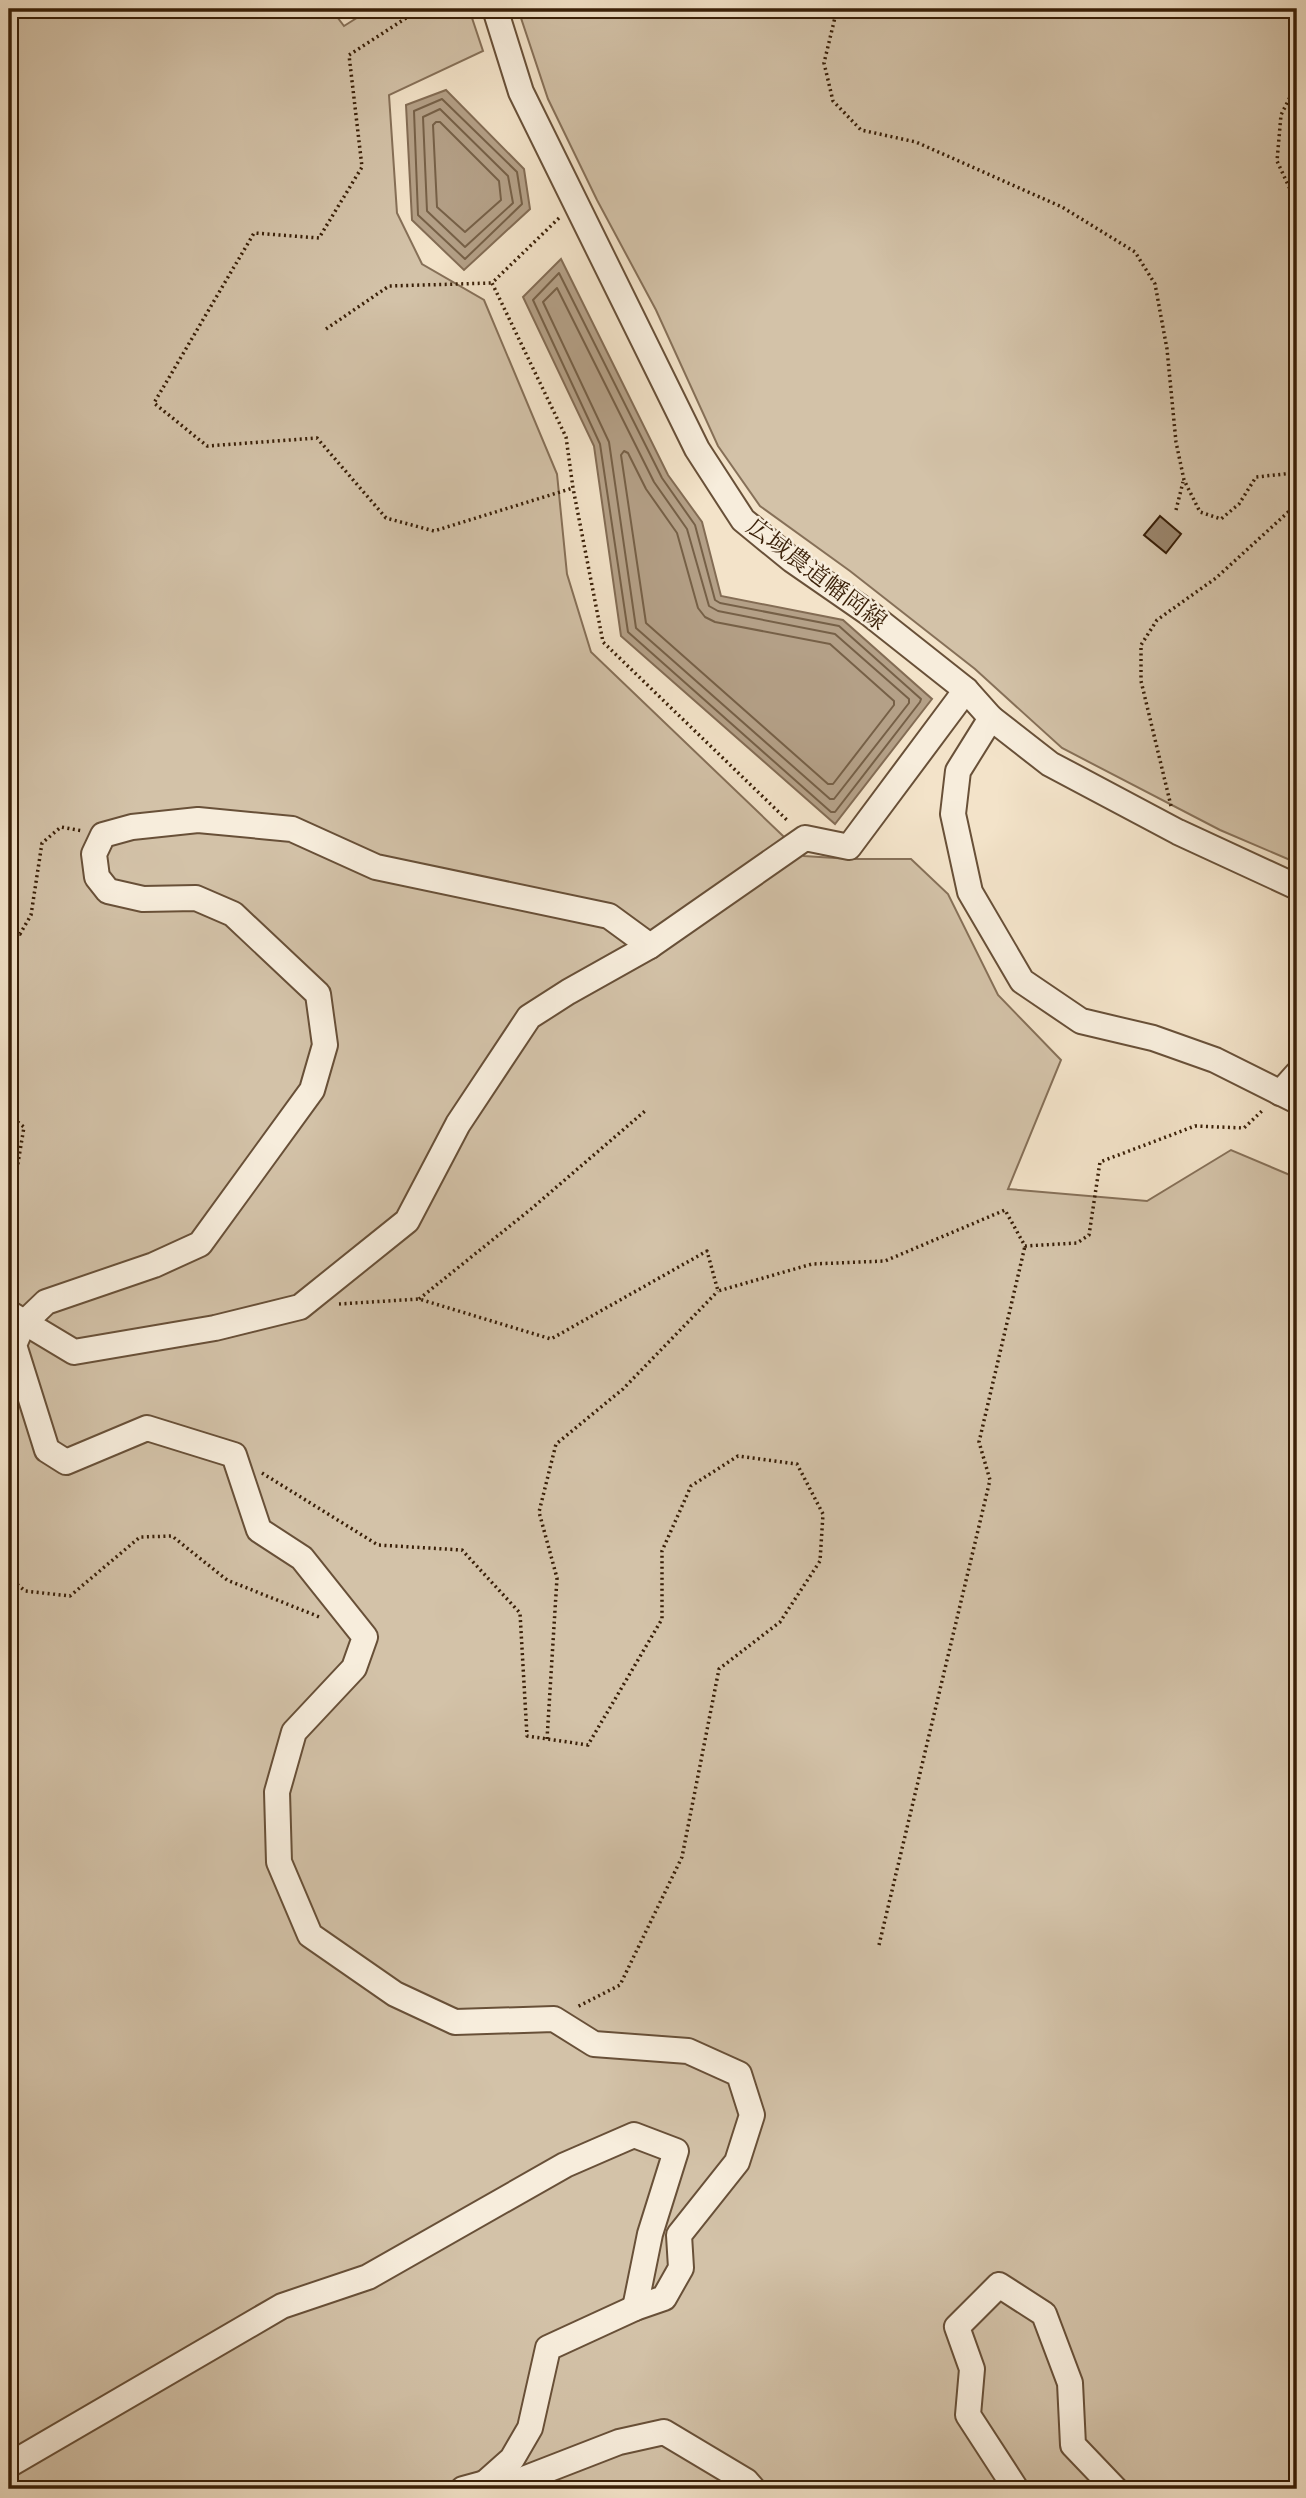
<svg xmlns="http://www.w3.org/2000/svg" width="1306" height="2498" font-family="Alegreya,'Noto Serif JP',serif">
<rect width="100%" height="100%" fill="#f3e3c9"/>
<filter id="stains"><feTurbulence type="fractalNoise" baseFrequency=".00286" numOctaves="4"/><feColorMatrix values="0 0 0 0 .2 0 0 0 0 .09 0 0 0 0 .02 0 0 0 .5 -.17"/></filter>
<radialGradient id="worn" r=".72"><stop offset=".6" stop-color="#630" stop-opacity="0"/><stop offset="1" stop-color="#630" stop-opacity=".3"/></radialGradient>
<g fill="#d3c2a8" stroke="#867058" stroke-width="2">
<polygon points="9,9 331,9 344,26 371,9 469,9 483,51 389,95 397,213 422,264 484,300 557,474 567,574 591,652 804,856 851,859 911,859 948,894 998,995 1061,1060 1008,1189 1147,1201 1231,1150 1297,1178 1297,2489 9,2489"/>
<polygon points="518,9 1297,9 1297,863 1220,830 1062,748 975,669 850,571 760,506 718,446 656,310 597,200 548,99"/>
</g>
<g fill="#b4a087" stroke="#836c54" stroke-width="2">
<polygon points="446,90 524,169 530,209 464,270 412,220 406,105"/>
<polygon points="561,259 668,475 702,522 721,596 843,620 932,699 835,824 621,636 594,446 523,297"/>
</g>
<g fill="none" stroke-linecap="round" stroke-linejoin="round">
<g stroke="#766047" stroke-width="2">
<polygon points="442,99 517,172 522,204 465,259 418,215 414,111"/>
<polygon points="440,109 508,176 513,203 465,247 427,211 423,117"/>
<polygon points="436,122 440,122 499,181 501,200 465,232 437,207 433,125"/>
<polygon points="559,273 662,478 695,525 715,600 720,603 839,626 921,699 920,702 835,812 831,812 628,632 600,444 533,300"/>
<polygon points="557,288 654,482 687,529 709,606 718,611 835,634 909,699 909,703 834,799 830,799 636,628 609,442 543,302"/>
<polygon points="624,451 628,453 646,489 677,533 698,608 705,617 715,622 830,644 894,701 894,705 833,784 828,784 646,623 621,455"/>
</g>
</g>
<polygon fill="#9a856c" stroke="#391f07" stroke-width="2" points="1160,516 1181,534 1166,553 1144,535"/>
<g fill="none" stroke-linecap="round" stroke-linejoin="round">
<defs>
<g id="minor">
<polyline points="495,9 521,92 697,449 743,520 792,560 870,614 966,690 991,718 1050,764 1178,832 1297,887"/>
<polyline points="991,718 958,771 953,814 970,892 1022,981 1081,1021 1153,1038 1215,1060 1297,1101"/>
<polyline points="1280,1093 1297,1074"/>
<polyline points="9,1313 74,1352 215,1328 300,1307 407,1221 458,1124 529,1017 568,992 650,946 805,838 849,847 966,690"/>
<polyline points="9,2465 282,2306 368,2277 565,2165 634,2135 676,2151 650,2234 635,2308"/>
<polyline points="485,2483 512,2459 530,2428 548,2348 635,2308 664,2298 681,2268 679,2235 737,2162 752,2115 739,2074 688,2051 594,2044 554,2019 455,2022 395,1994 310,1935 279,1862 277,1792 294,1732 354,1668 365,1637 302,1558 259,1530 234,1455 147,1428 66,1462 47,1450 14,1345 23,1324 46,1302 154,1265 200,1244 312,1090 325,1045 318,994 233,914 196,898 143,899 108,891 97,877 94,854 103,835 132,827 198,820 292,829 376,867 609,916 650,946"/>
<polyline points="463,2489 485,2483 521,2480 619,2442 664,2432 746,2481 753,2489"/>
<polyline points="1016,2489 968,2415 972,2369 957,2327 999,2285 1044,2314 1070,2383 1073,2445 1115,2489"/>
</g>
</defs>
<use href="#minor" stroke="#685038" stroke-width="28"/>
<g stroke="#391f07" stroke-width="3.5" stroke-dasharray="2 3.5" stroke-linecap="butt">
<polyline points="420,9 349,55 362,167 319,238 254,233 154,403 207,446 317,438 386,518 434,531 573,488"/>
<polyline points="837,9 824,63 833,101 861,130 916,142 1062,207 1135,252 1155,284 1167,349 1176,442 1184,480 1200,512 1221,519 1239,504 1256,477 1294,473 1297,478"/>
<polyline points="9,61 14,9"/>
<polyline points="1297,83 1281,115 1277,161 1290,189 1297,192"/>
<polyline points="559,218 492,283 566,437 573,488 603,642 789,822"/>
<polyline points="326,329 389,286 492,283"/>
<polyline points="1294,473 1293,444 1297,432"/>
<polyline points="1176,510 1183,482"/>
<polyline points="1171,806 1141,681 1141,645 1157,620 1216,578 1297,504"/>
<polyline points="9,931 20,934 31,915 42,843 61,827 83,831"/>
<polyline points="9,1115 24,1127 15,1181 9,1191"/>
<polyline points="419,1299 531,1209 645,1111"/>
<polyline points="339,1304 419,1299 551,1339 707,1251 718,1291 812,1264 885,1261 1005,1210 1025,1246 1077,1243 1089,1235 1100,1162 1195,1126 1244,1128 1264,1109"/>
<polyline points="262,1473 378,1545 462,1550 520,1613 527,1736 588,1745 662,1619 662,1551 691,1486 738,1456 797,1464 823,1514 820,1561 780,1622 719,1669 682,1857 620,1985 577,2007"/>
<polyline points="9,1577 25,1591 70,1596 140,1537 172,1536 227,1580 322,1618"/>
<polyline points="547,1739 557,1578 539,1512 556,1444 623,1389 718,1291"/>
<polyline points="879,1945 990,1480 979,1442 1025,1246"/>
</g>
<use href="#minor" stroke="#f7eddc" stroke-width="24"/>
</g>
<g text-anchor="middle" stroke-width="5" stroke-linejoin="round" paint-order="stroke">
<g font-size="24" fill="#391f07" stroke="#f7eddc">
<text transform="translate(817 574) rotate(37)" y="8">広域農道幡岡線</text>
</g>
</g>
<rect width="1306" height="2498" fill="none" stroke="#f3e3c9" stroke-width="35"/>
<rect x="10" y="10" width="1285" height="2477" fill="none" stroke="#391f07" stroke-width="3.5"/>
<rect x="18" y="18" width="1271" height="2463" fill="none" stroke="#391f07" stroke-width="2"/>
<rect width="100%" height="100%" filter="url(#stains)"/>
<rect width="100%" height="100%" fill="url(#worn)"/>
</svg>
